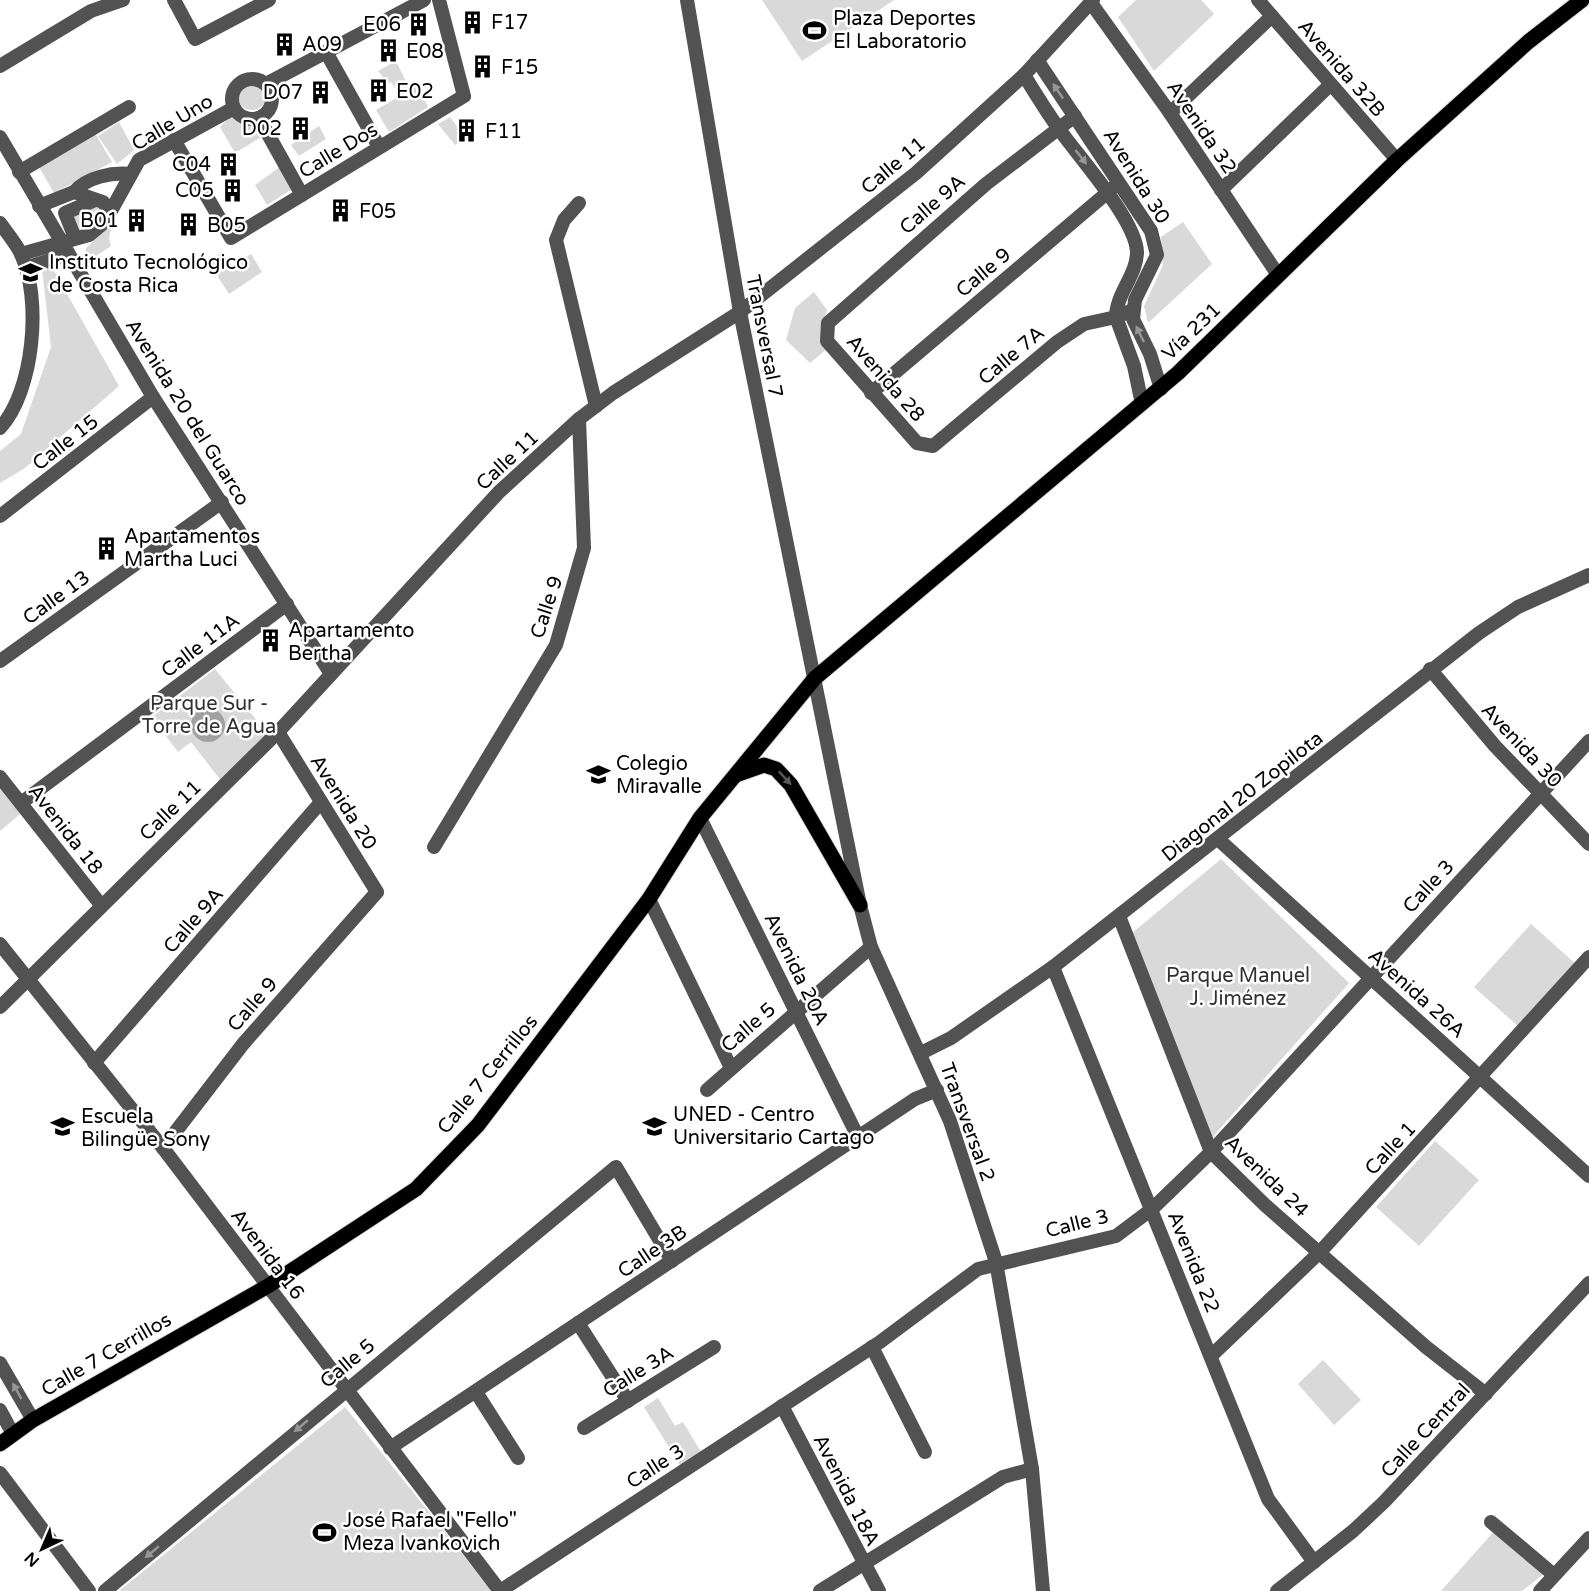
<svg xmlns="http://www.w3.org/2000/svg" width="1589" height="1591" font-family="'Varela Round',sans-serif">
<rect width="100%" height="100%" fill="#fff"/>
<g fill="#d9d9d9">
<polygon points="762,0 894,0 802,61"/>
<polygon points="1136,0 1201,0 1214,14 1154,71 1118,17"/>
<polygon points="396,61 410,90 418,85 428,107 389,132 376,110 400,96 391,82 388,83 378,71"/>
<circle cx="252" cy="96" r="14"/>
<polygon points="236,111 255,122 263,136 235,153 220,127"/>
<polygon points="450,117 466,139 455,145 438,124"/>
<polygon points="119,122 134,150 117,164 98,136"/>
<polygon points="319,126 326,139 299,156 291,145"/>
<polygon points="95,133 112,162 54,193 39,167"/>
<polygon points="281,166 294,188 267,205 255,185"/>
<polygon points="99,205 103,209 88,231 75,233 69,214"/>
<polygon points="113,222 109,238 111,246 90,260 85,253 86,248"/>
<polygon points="1183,222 1212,264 1148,323 1144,306 1163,265 1161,237"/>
<polygon points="222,252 232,266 251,254 262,272 229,294 208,261"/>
<polygon points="45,255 119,386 25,468 0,483 0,451 21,434 51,347 42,269"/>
<polygon points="814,292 827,310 822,331 828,348 810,363 786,340 795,308"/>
<polygon points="215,669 267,733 219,784 219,778 191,742 178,752 152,717"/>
<polygon points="0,777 26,809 0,831"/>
<polygon points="1221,859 1349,983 1210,1140 1132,933"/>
<polygon points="1531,924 1577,965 1520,1028 1474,987"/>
<polygon points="1435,1141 1479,1180 1419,1246 1376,1207"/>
<polygon points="1323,1360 1361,1400 1334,1425 1298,1384"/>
<polygon points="658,1398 675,1426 683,1422 704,1457 683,1470 644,1407"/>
<polygon points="345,1407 492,1591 119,1591"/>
<polygon points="1496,1529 1545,1573 1522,1591 1441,1591"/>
</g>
<circle fill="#a0a0a0" cx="208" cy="725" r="17"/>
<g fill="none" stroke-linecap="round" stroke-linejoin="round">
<defs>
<g id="major">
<polyline points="736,775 764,765 776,769 791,785 860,905"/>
<polyline points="0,1444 33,1420 268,1286 416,1189 478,1125 649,899 700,818 815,678 1178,373 1397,160 1528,42 1582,0"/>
</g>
</defs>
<use href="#major" stroke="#dbdbdb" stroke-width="17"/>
<g stroke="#525252" stroke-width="14">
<polyline points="174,0 195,39 269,0"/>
<polyline points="687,0 740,312 860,905 871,947 950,1121 996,1262 1032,1469 1043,1591"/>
<polyline points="1258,0 1397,160"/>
<polyline points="1091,3 1170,113 1278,275"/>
<polyline points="326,52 379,147"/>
<polyline points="1037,60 1151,231 1157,255 1135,300 1133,319 1150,354 1161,389"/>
<polyline points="0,66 91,11 123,0"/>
<path d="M1024,75C1035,93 1046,111 1059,129C1078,156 1136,220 1137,252C1137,275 1116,294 1116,317L1134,366L1142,404"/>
<circle cx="252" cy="99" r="20"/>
<polyline points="266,84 424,0"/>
<polyline points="1170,113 1272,16"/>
<polyline points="1075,116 986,184 828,323 827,341 917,443 933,446 1057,342 1084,324 1116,317 1133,310"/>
<polyline points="259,118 302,195"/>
<polyline points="0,137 153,397 331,674"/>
<polyline points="174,140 231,238 464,96 439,0"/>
<polyline points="19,172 129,107"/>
<polyline points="1221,190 1330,85"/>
<polyline points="579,203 564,220 556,240 596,406"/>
<polyline points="39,206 74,192"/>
<path d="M110,211L103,202L74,192C87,177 112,172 131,174"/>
<path d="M0,223C7,233 16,243 21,254C42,299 34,391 0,428"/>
<polyline points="75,238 65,213 95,200"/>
<polyline points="21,254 89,235 101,225 112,209 139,160 234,108"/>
<polyline points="25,268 67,255"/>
<polyline points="871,393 1114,187"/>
<polyline points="0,516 153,397"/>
<polyline points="0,661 222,502"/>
<polyline points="1430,669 1495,746 1589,844"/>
<polyline points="0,777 101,905"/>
<polyline points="21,803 287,604"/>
<polyline points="700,818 858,1137"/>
<polyline points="1218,839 1589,1176"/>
<polyline points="434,847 556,645 584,548 579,419"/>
<polyline points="649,899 731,1068"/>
<polyline points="1119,916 1211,1152 1265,1205 1426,1347 1486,1394"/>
<polyline points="0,944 163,1148 500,1591"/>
<polyline points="1053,967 1268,1499 1314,1562"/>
<polyline points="0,1007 278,732 499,492 579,419 613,393 740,312 916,173 1024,75 1093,0"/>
<polyline points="921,1053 951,1038 1053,967 1479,633 1518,607 1589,575"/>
<polyline points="94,1063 321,802"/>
<polyline points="707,1090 871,947"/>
<polyline points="163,1148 243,1044 377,892 278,732"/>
<polyline points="578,1323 628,1401"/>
<polyline points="872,1347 925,1452"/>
<polyline points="1211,1356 1320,1252 1589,957"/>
<polyline points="0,1363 33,1420"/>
<polyline points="476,1392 518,1458"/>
<polyline points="782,1406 879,1591"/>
<polyline points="0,1410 13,1434"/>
<polyline points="584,1428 714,1347"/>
<polyline points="390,1448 915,1099 937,1090"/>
<polyline points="0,1473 89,1591"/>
<polyline points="1491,1522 1554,1575"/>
<polyline points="105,1591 616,1167 672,1261"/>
<polyline points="500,1591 880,1342 978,1269 1116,1236 1152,1209 1211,1152 1589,741"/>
<polyline points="820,1591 1003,1477 1032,1469"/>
<polyline points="1277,1591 1353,1531 1384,1502 1589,1283"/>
<polyline points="1540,1591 1589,1538"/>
</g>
<use href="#major" stroke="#000" stroke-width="15"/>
</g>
<defs><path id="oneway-solid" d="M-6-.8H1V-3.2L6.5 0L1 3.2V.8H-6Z" transform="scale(1.5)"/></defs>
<g fill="#979797">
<use href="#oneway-solid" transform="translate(1058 91) rotate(-124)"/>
<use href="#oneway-solid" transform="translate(1081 157) rotate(52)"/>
<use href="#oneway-solid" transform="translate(1140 334) rotate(-116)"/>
<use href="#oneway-solid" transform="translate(17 1391) rotate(-119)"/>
<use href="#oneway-solid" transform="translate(301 1426) rotate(140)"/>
<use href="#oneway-solid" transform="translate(152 1552) rotate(140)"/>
</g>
<use fill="#595959" href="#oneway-solid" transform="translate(785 778) rotate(47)"/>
<defs>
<symbol id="building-bare" viewBox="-9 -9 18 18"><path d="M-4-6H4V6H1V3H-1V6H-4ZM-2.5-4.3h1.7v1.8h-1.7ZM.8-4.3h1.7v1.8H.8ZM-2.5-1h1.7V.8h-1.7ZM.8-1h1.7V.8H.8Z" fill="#000" stroke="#fff" stroke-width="2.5" paint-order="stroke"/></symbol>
<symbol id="stadium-bare" viewBox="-9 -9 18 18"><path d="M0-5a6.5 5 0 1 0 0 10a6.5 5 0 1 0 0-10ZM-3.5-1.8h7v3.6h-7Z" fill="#000" stroke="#fff" stroke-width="2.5" paint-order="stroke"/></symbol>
<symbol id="university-bare" viewBox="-9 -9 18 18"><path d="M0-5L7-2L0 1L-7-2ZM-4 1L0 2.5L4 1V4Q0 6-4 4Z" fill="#000" stroke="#fff" stroke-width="2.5" paint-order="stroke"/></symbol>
<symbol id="school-bare" viewBox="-9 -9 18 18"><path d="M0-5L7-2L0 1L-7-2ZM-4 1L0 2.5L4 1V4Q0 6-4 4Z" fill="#000" stroke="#fff" stroke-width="2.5" paint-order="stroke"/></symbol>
</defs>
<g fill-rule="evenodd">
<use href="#building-bare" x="456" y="6" width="33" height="33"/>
<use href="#building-bare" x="402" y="8" width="33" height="33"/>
<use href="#stadium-bare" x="798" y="14" width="33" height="33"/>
<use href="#building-bare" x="268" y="28" width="33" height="33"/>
<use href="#building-bare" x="372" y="34" width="33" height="33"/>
<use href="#building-bare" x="466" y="50" width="33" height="33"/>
<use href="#building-bare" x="362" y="74" width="33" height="33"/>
<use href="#building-bare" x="304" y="76" width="33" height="33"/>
<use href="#building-bare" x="284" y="112" width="33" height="33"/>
<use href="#building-bare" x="450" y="114" width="33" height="33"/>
<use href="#building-bare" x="212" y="148" width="33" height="33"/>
<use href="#building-bare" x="216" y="174" width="33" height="33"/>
<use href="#building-bare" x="324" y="194" width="33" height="33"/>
<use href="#building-bare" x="120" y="204" width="33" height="33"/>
<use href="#building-bare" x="172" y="208" width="33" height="33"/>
<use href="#university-bare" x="14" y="256" width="33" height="33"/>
<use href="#building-bare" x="90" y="532" width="33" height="33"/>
<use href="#building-bare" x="254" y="624" width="33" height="33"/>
<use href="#school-bare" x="582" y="758" width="33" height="33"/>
<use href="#university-bare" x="638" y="1110" width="33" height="33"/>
<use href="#school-bare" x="46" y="1110" width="33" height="33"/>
<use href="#stadium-bare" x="308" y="1516" width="33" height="33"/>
</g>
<g text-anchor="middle" stroke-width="5" stroke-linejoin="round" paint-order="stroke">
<g font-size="20" fill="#000" stroke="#fff" text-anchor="start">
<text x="833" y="25">Plaza Deportes<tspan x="833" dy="23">El Laboratorio</tspan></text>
<text x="491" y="29">F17</text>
<text x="401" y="31" text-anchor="end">E06</text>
<text x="302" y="51">A09</text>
<text x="406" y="58">E08</text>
<text x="501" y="74">F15</text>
<text x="396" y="98">E02</text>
<text x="303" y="99" text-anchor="end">D07</text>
<text x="282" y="135" text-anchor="end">D02</text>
<text x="485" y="138">F11</text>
<text x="211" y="171" text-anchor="end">C04</text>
<text x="214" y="197" text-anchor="end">C05</text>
<text x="359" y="218">F05</text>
<text x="119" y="227" text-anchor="end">B01</text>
<text x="207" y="232">B05</text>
<text x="49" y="269">Instituto Tecnológico<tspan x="49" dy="23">de Costa Rica</tspan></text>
<text x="124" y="543">Apartamentos<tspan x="124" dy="23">Martha Luci</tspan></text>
<text x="288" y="637">Apartamento<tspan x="288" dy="23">Bertha</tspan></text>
<text x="616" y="770">Colegio<tspan x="616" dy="23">Miravalle</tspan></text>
<text x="673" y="1121">UNED - Centro<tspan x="673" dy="23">Universitario Cartago</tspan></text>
<text x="81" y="1123">Escuela<tspan x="81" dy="23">Bilingüe Sony</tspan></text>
<text x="343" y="1527">José Rafael "Fello"<tspan x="343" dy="23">Meza Ivankovich</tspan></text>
</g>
<g font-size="20" fill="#000" stroke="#fff">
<text transform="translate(1342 68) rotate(49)" y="7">Avenida 32B</text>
<text transform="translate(172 122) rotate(-31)" y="7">Calle Uno</text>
<text transform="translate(1202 127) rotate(56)" y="7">Avenida 32</text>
<text transform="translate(338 150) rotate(-31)" y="7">Calle Dos</text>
<text transform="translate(893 165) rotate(-40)" y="7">Calle 11</text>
<text transform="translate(1137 176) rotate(58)" y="7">Avenida 30</text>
<text transform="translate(932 204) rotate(-41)" y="7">Calle 9A</text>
<text transform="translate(983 272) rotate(-40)" y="7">Calle 9</text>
<text transform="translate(1191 331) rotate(-44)" y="7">Vía 231</text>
<text transform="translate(765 336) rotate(79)" y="7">Transversal 7</text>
<text transform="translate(1011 355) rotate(-40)" y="7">Calle 7A</text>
<text transform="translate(886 378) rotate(49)" y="7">Avenida 28</text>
<text transform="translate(188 412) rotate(58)" y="7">Avenida 20 del Guarco</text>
<text transform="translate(65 442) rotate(-38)" y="7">Calle 15</text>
<text transform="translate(507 460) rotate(-43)" y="7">Calle 11</text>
<text transform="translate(56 597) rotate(-36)" y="7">Calle 13</text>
<text transform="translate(546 607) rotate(-72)" y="7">Calle 9</text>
<text transform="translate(200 645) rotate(-37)" y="7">Calle 11A</text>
<text transform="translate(1522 745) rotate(47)" y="7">Avenida 30</text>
<text transform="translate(1242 796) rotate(-38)" y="7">Diagonal 20 Zopilota</text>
<text transform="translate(344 802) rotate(58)" y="7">Avenida 20</text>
<text transform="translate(170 810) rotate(-44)" y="7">Calle 11</text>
<text transform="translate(66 829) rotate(52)" y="7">Avenida 18</text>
<text transform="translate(1428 886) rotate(-47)" y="7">Calle 3</text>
<text transform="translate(193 920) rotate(-49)" y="7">Calle 9A</text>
<text transform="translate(797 969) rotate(64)" y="7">Avenida 20A</text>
<text transform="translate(1417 993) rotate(42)" y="7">Avenida 26A</text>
<text transform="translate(252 1004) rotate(-49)" y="7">Calle 9</text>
<text transform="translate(748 1027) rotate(-41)" y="7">Calle 5</text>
<text transform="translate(487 1074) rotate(-51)" y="7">Calle 7 Cerrillos</text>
<text transform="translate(968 1122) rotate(70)" y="7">Transversal 2</text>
<text transform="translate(1390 1148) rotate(-47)" y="7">Calle 1</text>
<text transform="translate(1267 1176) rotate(44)" y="7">Avenida 24</text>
<text transform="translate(1077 1223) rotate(-14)" y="7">Calle 3</text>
<text transform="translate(652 1251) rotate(-34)" y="7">Calle 3B</text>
<text transform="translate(268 1254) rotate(53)" y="7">Avenida 16</text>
<text transform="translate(1194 1262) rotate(68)" y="7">Avenida 22</text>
<text transform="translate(106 1354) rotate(-30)" y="7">Calle 7 Cerrillos</text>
<text transform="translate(347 1363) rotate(-40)" y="7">Calle 5</text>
<text transform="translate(638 1371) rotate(-32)" y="7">Calle 3A</text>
<text transform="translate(1425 1430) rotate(-47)" y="7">Calle Central</text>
<text transform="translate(655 1466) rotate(-33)" y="7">Calle 3</text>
<text transform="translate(847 1490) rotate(63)" y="7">Avenida 18A</text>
</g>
<g font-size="20" fill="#303030" stroke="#fff">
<text x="209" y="710">Parque Sur -<tspan x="209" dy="23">Torre de Agua</tspan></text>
<text x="1238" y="982">Parque Manuel<tspan x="1238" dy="23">J. Jiménez</tspan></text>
</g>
</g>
<g transform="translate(42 1549) rotate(224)" stroke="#ffffff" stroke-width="4.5" paint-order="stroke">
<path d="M0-4.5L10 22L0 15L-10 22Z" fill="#000000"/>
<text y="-9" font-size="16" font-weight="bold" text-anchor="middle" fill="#000000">N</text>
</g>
</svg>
